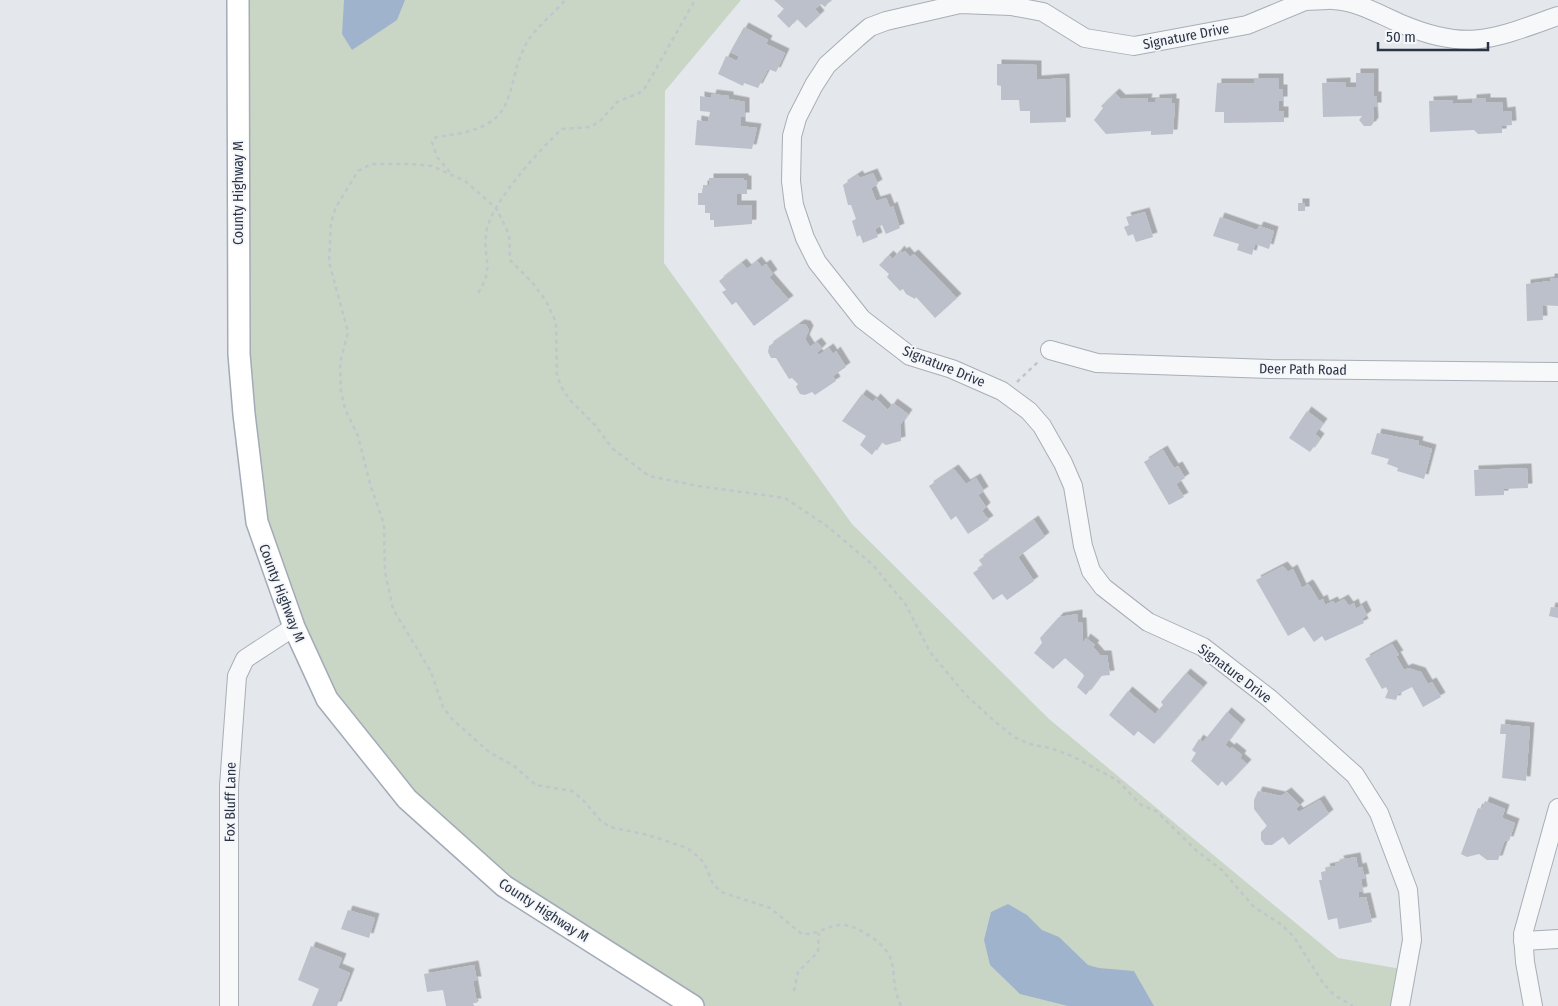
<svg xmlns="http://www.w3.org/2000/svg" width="1558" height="1006" font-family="'Fira Sans Condensed',sans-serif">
<defs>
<filter id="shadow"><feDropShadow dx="4.5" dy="-4.5" stdDeviation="0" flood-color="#0004"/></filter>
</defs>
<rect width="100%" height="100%" fill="#e4e7ec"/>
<polygon fill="#c9d6c5" points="238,0 741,0 665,91 664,263 852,524 1049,719 1338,958 1407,970 1400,1006 693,1006 504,886 407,799 327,699 251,483"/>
<g fill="#9fb4cc">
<polygon points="344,0 405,0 397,20 352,50 342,34"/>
<polygon points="1008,904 1027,915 1042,930 1059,937 1088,965 1099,968 1134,971 1154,1006 1068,1006 1020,994 990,965 984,940 991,912"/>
</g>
<g fill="#bbc0ca" filter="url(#shadow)">
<polygon points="774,0 831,0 825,7 821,4 815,9 820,15 806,28 797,19 789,28 777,16 784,9"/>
<polygon points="744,27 768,40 766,44 785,53 776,72 768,69 758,88 744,83 743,86 718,74 726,56 737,61 739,56 730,52"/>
<polygon points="997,64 1037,65 1037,80 1065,78 1066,122 1030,123 1030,111 1020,111 1019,100 1001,100 1001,86 997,85"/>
<polygon points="1356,73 1374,73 1374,96 1377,96 1377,107 1373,107 1374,122 1371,126 1364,126 1359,120 1362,116 1323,117 1322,83 1346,82 1346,87 1356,87"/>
<polygon points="1254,78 1279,78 1279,89 1283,89 1283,101 1279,101 1279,111 1284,111 1284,122 1224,123 1224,112 1215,112 1217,83 1254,83"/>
<polygon points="1115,93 1121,99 1148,98 1147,102 1155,102 1155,99 1172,98 1172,103 1175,103 1173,134 1151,135 1151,131 1106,134 1094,120 1103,108 1101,106"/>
<polygon points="712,94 729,96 729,99 745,102 745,117 741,117 741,126 757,128 752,149 695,145 697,120 708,122 710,112 700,111 700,96 711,98"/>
<polygon points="1486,98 1486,102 1502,102 1503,112 1511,111 1512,125 1502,126 1502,133 1478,134 1474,130 1430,132 1429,101 1453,100 1453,104 1472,103 1472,99"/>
<polygon points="873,173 878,184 871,188 876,201 886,198 890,208 893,206 900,228 886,234 882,225 875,229 878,237 863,243 860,235 857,237 852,221 856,219 851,205 848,205 843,185 858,175 860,178"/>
<polygon points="709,178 744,178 744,180 747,180 747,194 737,194 737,205 752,205 752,224 714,227 714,220 710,220 710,213 705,213 705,205 698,205 698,193 703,193 703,185 709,185"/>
<rect x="1298" y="203" width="7" height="8"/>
<polygon points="1145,212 1153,237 1136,242 1133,234 1128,236 1124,227 1129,225 1126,217"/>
<polygon points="1220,217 1257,230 1259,226 1274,231 1269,249 1255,244 1252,255 1237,250 1239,244 1213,236"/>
<polygon points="900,250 902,253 905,251 910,257 914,254 957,298 935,318 916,297 915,299 906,294 903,289 900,291 887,277 889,274 879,265 889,255 893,259"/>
<polygon points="757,261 762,267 766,264 773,274 769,277 789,300 754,326 736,302 732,305 722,292 726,290 719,281 742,263 747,269"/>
<polygon points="1550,278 1558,278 1558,306 1542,305 1543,320 1527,321 1526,284 1550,281"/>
<polygon points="800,324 806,325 809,330 805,339 810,347 817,342 822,348 817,353 819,355 829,348 833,354 836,351 846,367 833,376 836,381 815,395 812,392 805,395 800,394 796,387 798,384 792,378 789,379 776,358 771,358 768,352 769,346"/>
<polygon points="862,394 873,402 876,398 888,410 893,403 908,414 900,425 901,441 886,445 881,442 872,455 860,445 866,436 842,421"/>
<polygon points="1307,411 1323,423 1315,434 1320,438 1310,452 1289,438"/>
<polygon points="1377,433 1419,441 1418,445 1432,449 1424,479 1397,471 1398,468 1387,464 1389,459 1371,454"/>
<polygon points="1163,450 1174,468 1178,466 1185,478 1176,484 1184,497 1169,505 1144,462"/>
<polygon points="1527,468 1528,488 1504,489 1504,495 1475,496 1474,470"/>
<polygon points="954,469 966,484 976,478 984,491 978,495 986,507 982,511 989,520 968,534 956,516 951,520 929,486"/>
<polygon points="1034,520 1045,537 1018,557 1034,581 1007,600 1002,594 993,600 973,573 983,566 979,560"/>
<polygon points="1283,566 1288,572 1293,569 1302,588 1308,584 1310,586 1319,601 1323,599 1325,605 1333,601 1335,604 1344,599 1349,606 1354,603 1356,609 1362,605 1367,615 1362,619 1364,623 1325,641 1322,636 1314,642 1304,627 1288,636 1256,580"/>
<polygon points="1551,607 1558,608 1558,618 1549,616"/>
<polygon points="1078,614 1078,622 1082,622 1083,643 1086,638 1095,645 1093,647 1100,655 1107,655 1110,675 1100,676 1086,695 1077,687 1084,676 1083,674 1065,658 1053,669 1034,653 1042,643 1040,638 1059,617"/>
<polygon points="1392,644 1399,655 1396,656 1404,670 1408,668 1421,672 1428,684 1432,682 1441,697 1423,707 1412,687 1398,694 1396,700 1385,698 1388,691 1386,687 1382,689 1365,659"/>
<polygon points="1186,673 1203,687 1154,744 1138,731 1134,736 1109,715 1128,691 1155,714 1163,705 1161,702"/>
<polygon points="1227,712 1241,724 1225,745 1230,749 1232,747 1242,755 1240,758 1247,764 1226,786 1222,781 1218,786 1191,761 1196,753 1192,750 1199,739 1203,742"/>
<polygon points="1501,724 1530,727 1526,781 1502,778 1506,734 1500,734"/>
<polygon points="1258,791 1281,796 1287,792 1300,805 1296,809 1299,812 1320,800 1329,814 1289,845 1283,837 1272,845 1265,845 1261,840 1261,832 1267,826 1254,809 1254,800"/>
<polygon points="1485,801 1505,809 1502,818 1515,823 1509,841 1505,840 1498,860 1487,860 1479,854 1467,857 1461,854 1478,808 1482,809"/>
<polygon points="1356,857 1358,868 1362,867 1365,878 1361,879 1363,891 1358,892 1359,898 1366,897 1372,922 1339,929 1337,918 1328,920 1319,880 1322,880 1321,872 1326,871 1325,868 1335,866 1335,864 1340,863 1339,860"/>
<polygon points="348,910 375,918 369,938 341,929"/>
<polygon points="311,946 342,958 338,968 350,973 337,1006 312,1006 319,989 298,980"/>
<polygon points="474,965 477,981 473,981 477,1003 473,1003 474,1006 446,1006 443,990 427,992 424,974"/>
</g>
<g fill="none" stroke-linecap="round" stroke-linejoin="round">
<defs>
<g id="minor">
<polyline points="1328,0 1305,1 1247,25 1134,46 1085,38 1043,12 1011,6 960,4 886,21 870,27 857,38 827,65 814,85 797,118 792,136 791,181 794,205 805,238 817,262 862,319 910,356 952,369 1002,391 1029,411 1042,426 1063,463 1073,486 1083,546 1091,571 1103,587 1148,622 1203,647 1269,698 1355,775 1379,813 1408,890 1412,940 1400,1006"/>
<path d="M1332,0C1358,1 1380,15 1404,25C1469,52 1495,38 1558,16"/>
<polyline points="1050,350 1097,363 1270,369 1558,372"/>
<polyline points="1523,941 1558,939"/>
<polyline points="229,1006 229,786 237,676 245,659 294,627"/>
<polyline points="1533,1006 1525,962 1523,934 1558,808"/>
</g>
<polyline id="major" points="238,0 239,354 244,414 257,522 294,627 327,699 407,799 504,886 693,1006"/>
</defs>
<use href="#minor" stroke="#a9aeb7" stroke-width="20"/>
<use href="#major" stroke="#a3abb8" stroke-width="24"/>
<g stroke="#c2c5cb" stroke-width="2.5" stroke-dasharray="4 4" stroke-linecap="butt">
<path d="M450,172L437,157L432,142L436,137C462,134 497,129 507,101C514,83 516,63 525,46C533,29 553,15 565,0"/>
<path d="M478,293C495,267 483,261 486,234C488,206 540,149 562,129L591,127L601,120L617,102L639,93L645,88L695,0"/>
<polyline points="1017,382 1040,360"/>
<polyline points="794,991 798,972 818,952 819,933"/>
<path d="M901,1006C886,974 905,960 870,936C861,931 853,925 842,925C827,925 819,935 802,934L770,908L721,892L713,884L706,867L700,858L687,848L648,835L610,827L601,821L583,800L572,791L536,785L514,766L489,752L452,719L443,707L431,672L393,609L385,572L384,524L370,484L358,436L345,409L341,391L340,363L348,332L329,262L331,222L336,207L358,171L371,164H411L432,166L465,181L496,208L509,234L510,260L532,282L546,301L556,322L557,376L562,388L570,400L594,424L613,449L649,476L698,486L785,498L827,526L873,565L906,605L930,652L966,695L993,720L1014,737L1030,744L1050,748L1072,756L1117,780L1141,805L1156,811L1198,852L1222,870L1254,907L1282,925L1294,937L1323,983L1334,995L1353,1006"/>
</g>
<use href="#minor" stroke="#f7f8fa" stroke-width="18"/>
<use href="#major" stroke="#fff" stroke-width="21"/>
</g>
<g text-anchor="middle" stroke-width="4" stroke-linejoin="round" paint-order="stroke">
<g font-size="14" fill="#2b3445" stroke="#f4f6f9">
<text transform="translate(1186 36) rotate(-11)" y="5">Signature Drive</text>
<text transform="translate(238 193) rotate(-90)" y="5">County Highway M</text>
<text transform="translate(944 366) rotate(22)" y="5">Signature Drive</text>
<text transform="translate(1303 369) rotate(1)" y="5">Deer Path Road</text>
<text transform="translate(282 593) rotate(69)" y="5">County Highway M</text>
<text transform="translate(1235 673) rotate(37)" y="5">Signature Drive</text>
<text transform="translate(230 802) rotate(-89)" y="5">Fox Bluff Lane</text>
<text transform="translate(544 910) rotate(33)" y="5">County Highway M</text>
</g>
</g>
<path d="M1378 42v8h110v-8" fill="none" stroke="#2b3445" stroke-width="2.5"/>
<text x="1386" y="42" font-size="15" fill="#2b3445" stroke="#f4f6f9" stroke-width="4" paint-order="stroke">50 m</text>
</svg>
